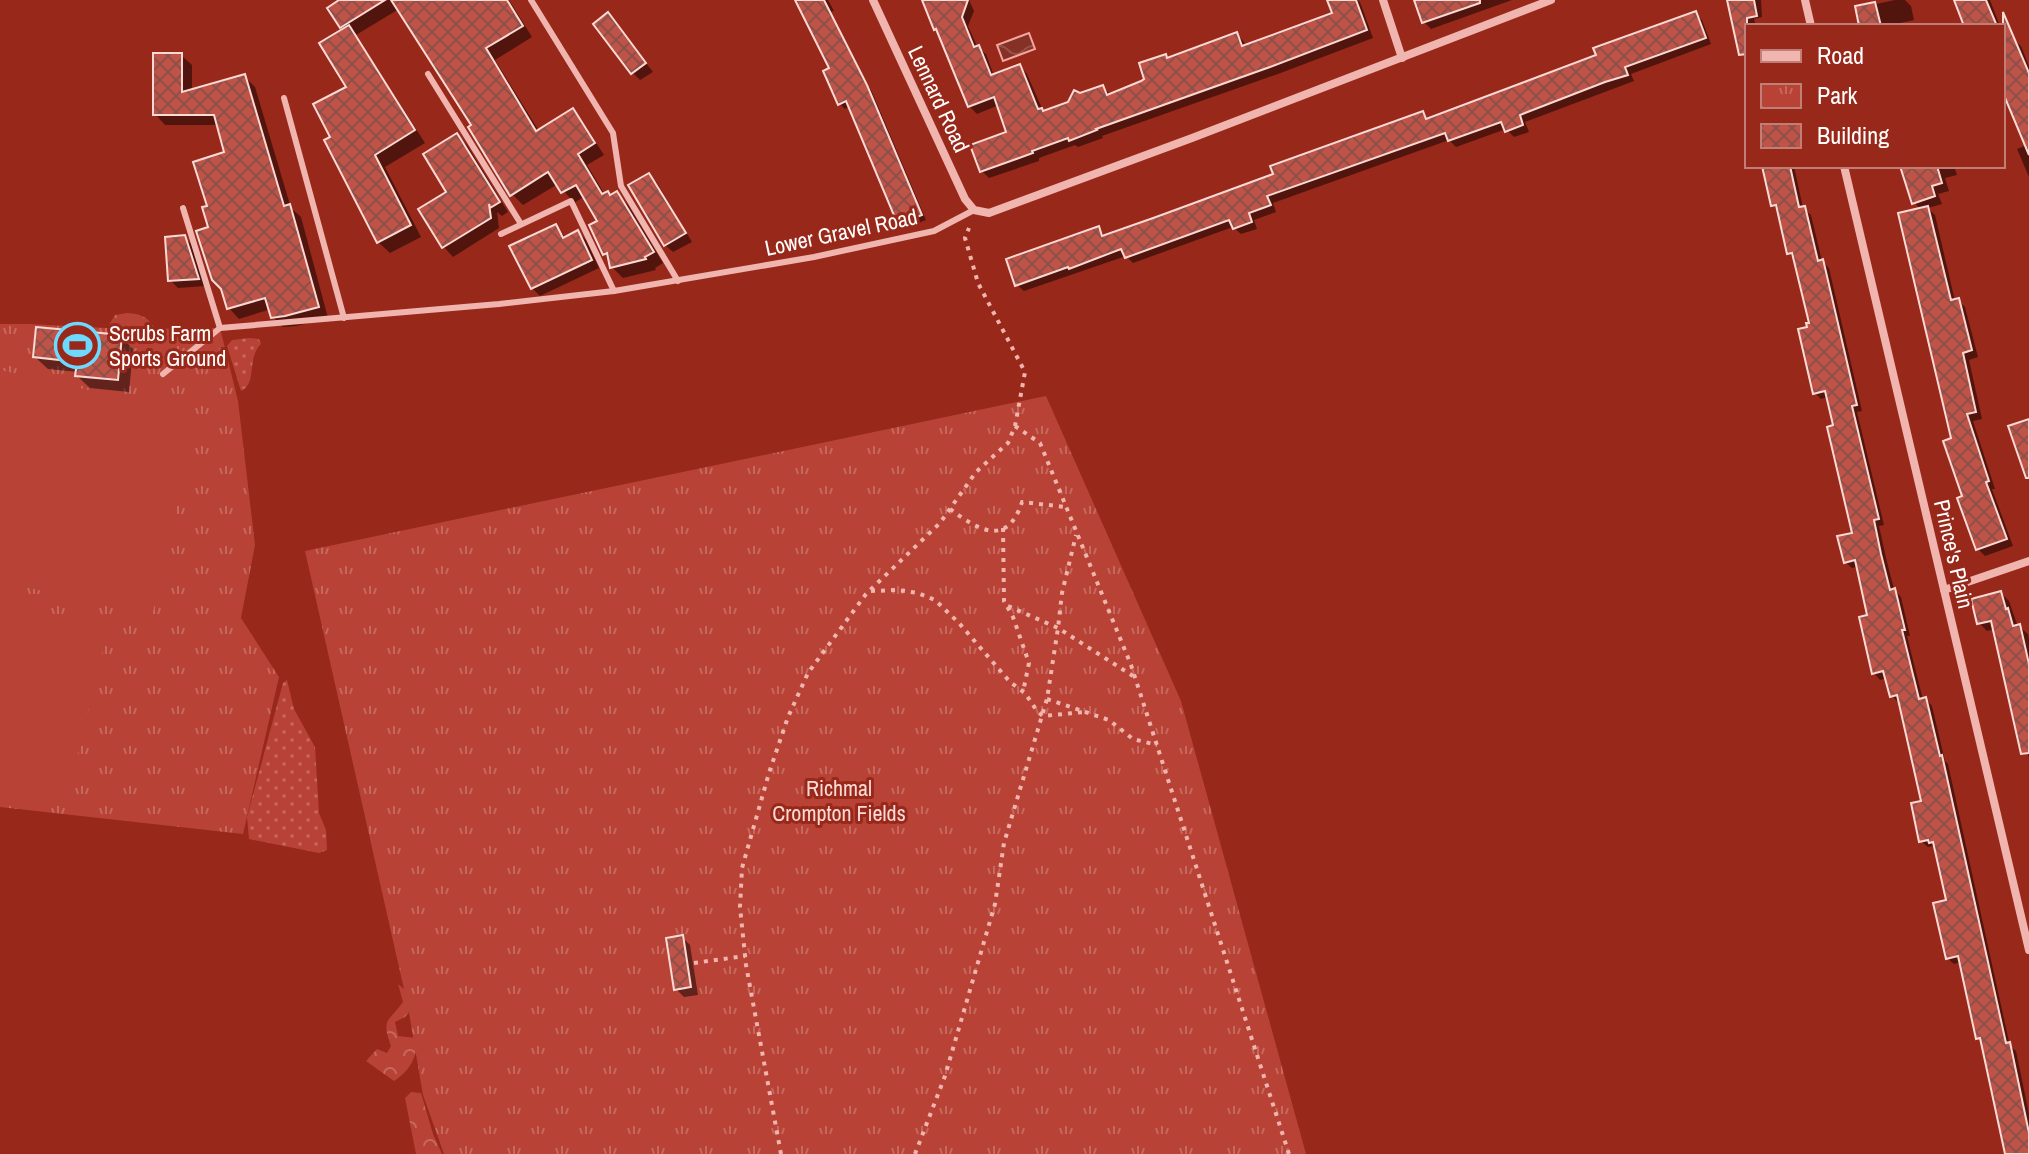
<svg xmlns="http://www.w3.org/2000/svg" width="2029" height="1154" font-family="'Archivo Narrow',sans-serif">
<defs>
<pattern id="grass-dots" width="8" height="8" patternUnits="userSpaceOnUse" patternTransform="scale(2)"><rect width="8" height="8" fill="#b84235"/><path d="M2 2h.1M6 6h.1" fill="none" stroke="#c6685d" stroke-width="1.8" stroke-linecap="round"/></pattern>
<pattern id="forest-crowns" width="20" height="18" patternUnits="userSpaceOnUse" patternTransform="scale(2)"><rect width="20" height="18" fill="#b84235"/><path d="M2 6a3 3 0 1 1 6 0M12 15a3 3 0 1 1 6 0" fill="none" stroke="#c6685d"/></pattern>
<pattern id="park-tufts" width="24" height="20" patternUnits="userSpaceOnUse" patternTransform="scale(2)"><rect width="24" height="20" fill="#b84235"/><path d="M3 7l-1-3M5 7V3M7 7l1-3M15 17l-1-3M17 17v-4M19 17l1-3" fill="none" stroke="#c6685d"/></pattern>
<pattern id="water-waves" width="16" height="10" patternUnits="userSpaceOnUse" patternTransform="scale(2)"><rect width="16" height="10" fill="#853125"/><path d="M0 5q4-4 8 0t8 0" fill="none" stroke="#975046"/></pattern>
<pattern id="building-cross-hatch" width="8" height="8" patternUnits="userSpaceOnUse" patternTransform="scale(2)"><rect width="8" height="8" fill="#c05347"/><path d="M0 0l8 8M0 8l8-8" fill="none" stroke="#8c5049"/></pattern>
</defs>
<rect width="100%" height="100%" fill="#98281a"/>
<g fill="url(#grass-dots)">
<path d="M250,338L259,339L261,344C246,359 258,383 241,391L227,346L232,340Z"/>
<polygon points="287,680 294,709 315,747 319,813 326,830 327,850 319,853 249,839 247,817 283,683"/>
</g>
<g fill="url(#forest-crowns)">
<path d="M127,313C144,314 150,319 158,334L107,331L109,325L115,315Z"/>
<path d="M398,984L411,995L412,1008L405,1017L395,1022L398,1036L417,1038C417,1057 411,1070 394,1081L366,1061L377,1049L387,1053L391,1046C381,1018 388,1023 403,1002Z"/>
<polygon points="411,1092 421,1093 433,1134 442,1154 416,1154 405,1098"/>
</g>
<g fill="url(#park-tufts)">
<polygon points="0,324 29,324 126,329 220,328 238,401 255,545 241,618 279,677 243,834 0,807"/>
<polygon points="1046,396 1181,701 1306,1154 444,1154 423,1095 408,1007 305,551"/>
</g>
<g fill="#b84235">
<polygon points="0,370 198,415 152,616 0,581"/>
<polygon points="0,602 108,627 66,803 0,787"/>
</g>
<polygon fill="url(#water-waves)" stroke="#f2a8a1" stroke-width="2" points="1029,33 1035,49 1003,61 997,45"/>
<g fill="#0007">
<polygon points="343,0 509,0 532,37 495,60 539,131 573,111 583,122 604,155 587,165 605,195 611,197 617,194 628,205 663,263 655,268 656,270 623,278 612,267 610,258 605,253 600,222 585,196 574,203 558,184 523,205 512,194 473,125 399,9 356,35 425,143 385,167 421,237 390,253 378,242 333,138 349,88 345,30 342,27"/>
<polygon points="797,0 828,0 834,11 830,12 872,92 926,220 905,228 900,224 850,106 845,109 840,104 831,69"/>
<polygon points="924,0 969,0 974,11 968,26 978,48 986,54 994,76 1020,66 1027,74 1044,113 1069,104 1080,95 1103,87 1111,95 1142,83 1168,59 1237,34 1244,42 1246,46 1335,14 1338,0 1358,0 1360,2 1373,38 1278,74 1102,136 1103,138 1078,147 1075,145 1039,158 1039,161 989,178 982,171 1009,133 999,105 977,114 969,106"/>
<polygon points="1416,0 1512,0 1431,29 1424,22"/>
<polygon points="1729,0 1761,0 1762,17 1754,19 1756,26 1747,26 1747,51"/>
<polygon points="1895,0 1905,0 1911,6 1914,20 1896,24 1897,26 1861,26 1857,8"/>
<polygon points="1953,0 1990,0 2000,26 1966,26 1956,3"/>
<polygon points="1695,13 1702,20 1711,44 1631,74 1634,81 1525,122 1529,132 1514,137 1506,129 1456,147 1449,140 1273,203 1276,212 1254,220 1257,229 1241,234 1233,227 1133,263 1126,256 1024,291 1017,285 1098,229 1106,237 1275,175 1422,113 1429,120 1599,56"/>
<polygon points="615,23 653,72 640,80 633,73"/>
<polygon points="2003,34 2013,39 2021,46 2029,66 2029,177 2017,149 2027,145 2003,83"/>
<polygon points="181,55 192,65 192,92 244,76 255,87 291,208 301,217 328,318 296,326 283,327 273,317 271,309 239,319 229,308 211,228 209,207 227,154 218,125 165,125 155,114"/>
<polygon points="457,135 467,145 508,212 502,216 497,212 499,228 453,257 444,247"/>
<polygon points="1764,166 1794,166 1803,208 1811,215 1822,261 1829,268 1862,411 1857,412 1884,525 1879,526 1887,562 1894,589 1901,597 1910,636 1907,636 1923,700 1926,699 1932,706 1945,761 1948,764 2010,1046 2016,1051 2029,1114 2029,1154 2008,1154 1984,1044 1978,1038 1962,962 1954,964 1947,958 1949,902 1934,846 1928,847 1921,841 1924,802 1900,702 1898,702 1892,696 1887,678 1880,680 1874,673 1870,617 1858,567 1852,568 1845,562 1854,534 1835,427 1829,397 1821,399 1815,393 1811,324 1796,261 1789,253 1780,212 1773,205"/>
<polygon points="1902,166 1954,166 1957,175 1945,178 1949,191 1938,194 1942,204 1928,208 1935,215 1955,301 1958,300 1965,307 1978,357 1969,360 1982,419 1973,421 1995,489 1992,489 2013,546 1985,556 1978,549 1964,498 1954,439 1921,210 1914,202"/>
<polygon points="649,175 657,183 692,242 673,252 665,245"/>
<polygon points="556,226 566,238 578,232 586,240 599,268 540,296 532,288"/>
<polygon points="184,237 192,245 205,286 178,288 170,280"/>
<polygon points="121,337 133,349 129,392 90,388 77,376 78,372 48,369 35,357"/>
<polygon points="2001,593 2009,601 2018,627 2020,627 2028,634 2029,640 2029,758 1995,629 1987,631 1979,623"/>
<polygon points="682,937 690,945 698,995 684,997 676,989"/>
</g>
<g fill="url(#building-cross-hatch)" stroke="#fbd9d5" stroke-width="2">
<polygon points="339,0 385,0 340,28 327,8"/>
<polygon points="391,0 507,0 523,26 486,48 536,131 573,108 595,143 578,154 602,194 608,191 610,195 617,191 654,252 645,257 646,259 610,268 607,253 603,255 589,225 597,221 576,185 561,193 548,172 510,196 468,127 471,125"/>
<polygon points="795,0 824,0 867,85 922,215 898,225 846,101 838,105 823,71 829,68"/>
<polygon points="922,0 968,0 962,17 974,47 979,45 991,75 1020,64 1038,109 1042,108 1043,111 1068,102 1074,90 1080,93 1103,85 1107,95 1141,81 1144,79 1139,63 1166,54 1167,58 1237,32 1242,46 1332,13 1327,0 1356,0 1367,30 1270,67 1096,129 1097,130 1069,141 1068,138 1032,151 1033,153 980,172 970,145 1006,132 994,97 968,107 936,29 934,30"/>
<polygon points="1414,0 1480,0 1480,3 1422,23"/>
<polygon points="1727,0 1754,0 1757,16 1747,18 1747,54 1739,55"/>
<polygon points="1954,0 1986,0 1997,26 1964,26"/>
<polygon points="1875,2 1881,26 1859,26 1855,6"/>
<polygon points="1696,11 1706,38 1625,67 1628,75 1605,82 1520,115 1523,125 1505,132 1501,122 1448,141 1445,133 1267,196 1271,205 1249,213 1252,222 1233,229 1229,220 1125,258 1121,249 1069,269 1068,267 1015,286 1006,259 1099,226 1102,236 1156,217 1273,174 1270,166 1423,111 1426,119 1596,55 1593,48"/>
<polygon points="608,12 646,63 631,74 593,24"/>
<polygon points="2003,12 2029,73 2029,155 2003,93"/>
<polygon points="349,25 415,130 375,155 411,225 377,243 324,140 330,137 313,104 346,87 319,43"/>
<polygon points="153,53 182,53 182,92 245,74 284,206 290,204 319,307 285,316 271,318 265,298 227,309 221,289 212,280 196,231 208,227 202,207 207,206 193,162 224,152 214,115 153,115"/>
<polygon points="457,133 500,202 490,208 489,204 491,218 442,248 418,209 446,192 423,154"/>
<polygon points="1762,166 1790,166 1799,207 1805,206 1818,261 1823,259 1857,405 1852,406 1879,519 1874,520 1881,554 1890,590 1895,588 1905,630 1902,630 1919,699 1926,697 1940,756 1942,755 2006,1043 2010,1042 2029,1133 2029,1154 2005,1154 1980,1038 1976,1039 1958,956 1946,959 1933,903 1946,900 1933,842 1929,843 1928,840 1919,842 1911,803 1921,801 1897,695 1890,697 1883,671 1872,674 1859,617 1867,615 1855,560 1844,563 1837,536 1852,533 1827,427 1833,425 1825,391 1813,394 1798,329 1807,327 1806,323 1809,323 1792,253 1787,254 1776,205 1771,206"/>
<polygon points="1900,166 1937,166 1942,183 1932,186 1935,196 1912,204"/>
<polygon points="649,173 686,233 664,246 628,185"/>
<polygon points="1928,206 1951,300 1959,298 1972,350 1963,353 1976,412 1967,414 1989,481 1986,482 2007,539 1976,550 1957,498 1962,496 1943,441 1951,438 1898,213"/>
<polygon points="556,224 563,238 578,230 592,260 531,289 509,246"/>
<polygon points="185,235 199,279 168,281 165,237"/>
<polygon points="36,327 122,335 118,380 75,376 77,362 33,357"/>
<polygon points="2029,419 2029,478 2026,478 2008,426"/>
<polygon points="2001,591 2006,609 2008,608 2013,626 2020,624 2029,664 2029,753 2021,754 1991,621 1977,624 1971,599"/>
<polygon points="683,935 691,987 674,990 666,938"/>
</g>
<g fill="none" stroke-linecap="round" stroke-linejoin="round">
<g stroke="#f0b5ae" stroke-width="4" stroke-dasharray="4 6" stroke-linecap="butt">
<polyline points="1015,426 1040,443 1131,665 1289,1154"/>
<path d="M950,509C978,530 1007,548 1022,502L1066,507"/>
<polyline points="1003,528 1004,601 1013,617 1029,663 1023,692"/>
<polyline points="871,591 898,590 918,593 935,600 959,623 1010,682 1025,693 1037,711 1043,716 1084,712"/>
<polyline points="1008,606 1058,628 1133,676"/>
<polyline points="1047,699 1109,720 1133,739 1157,745"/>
<polyline points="694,963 745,956"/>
<polyline points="781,1154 746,965 740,907 742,868 769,773 788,717 808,673 866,594 940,523 976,472 1008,443 1015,426 1025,372 978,283 965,238 969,228"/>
<polyline points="915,1154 945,1076 995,904 1004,843 1047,699 1058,628 1062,593 1076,535"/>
</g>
<g stroke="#f0b5ae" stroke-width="6">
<polyline points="531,0 613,133 621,186 678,281"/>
<polyline points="428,74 521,224"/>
<polyline points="284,98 344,318"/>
<polyline points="183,208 220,328"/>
<polyline points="501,234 571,201 614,291"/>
<polyline points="163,374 220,328 499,304 614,291 814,257 934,231 974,210"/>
</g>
<g stroke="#f0b5ae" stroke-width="8">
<polyline points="873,0 965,199 974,210 989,213 1192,138 1551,0"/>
<polyline points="1383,0 1402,58"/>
<polyline points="1805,0 1811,26"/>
<polyline points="1844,166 2029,950"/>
<polyline points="1944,590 2029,561"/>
</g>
</g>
<defs>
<symbol id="stadium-ring" viewBox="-11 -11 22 22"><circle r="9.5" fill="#98281a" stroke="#6ed9ff" stroke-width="1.5"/><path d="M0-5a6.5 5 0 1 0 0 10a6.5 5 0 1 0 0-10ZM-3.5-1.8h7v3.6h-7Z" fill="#6ed9ff"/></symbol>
</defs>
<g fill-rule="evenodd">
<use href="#stadium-ring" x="52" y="320" width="51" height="51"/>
</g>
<g text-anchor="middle" stroke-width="6" stroke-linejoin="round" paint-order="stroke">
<g font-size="22" fill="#fff" stroke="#98281a">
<text transform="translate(939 99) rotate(65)" y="8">Lennard Road</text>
<text transform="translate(841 232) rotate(-12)" y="8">Lower Gravel Road</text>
<text transform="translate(1954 554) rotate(77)" y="8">Prince's Plain</text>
</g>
<g font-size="22" fill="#fff" stroke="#98281a" text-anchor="start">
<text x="109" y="341">Scrubs Farm<tspan x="109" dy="25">Sports Ground</tspan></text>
</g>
<g font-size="22" fill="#fbd9d5" stroke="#98281a">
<text x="839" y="796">Richmal<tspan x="839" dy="25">Crompton Fields</tspan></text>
</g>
</g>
<rect x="1745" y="24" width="260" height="144" fill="#98281a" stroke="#c17e76" stroke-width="2"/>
<rect x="1761" y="50" width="40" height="12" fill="#f0b5ae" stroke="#c17e76" stroke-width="2"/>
<text x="1817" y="64" font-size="24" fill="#ffffff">Road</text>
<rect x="1761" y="84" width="40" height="24" fill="url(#park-tufts)" stroke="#c17e76" stroke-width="2"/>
<text x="1817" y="104" font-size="24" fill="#ffffff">Park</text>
<rect x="1761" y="124" width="40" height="24" fill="url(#building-cross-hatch)" stroke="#c17e76" stroke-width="2"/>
<text x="1817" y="144" font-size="24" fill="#ffffff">Building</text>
</svg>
